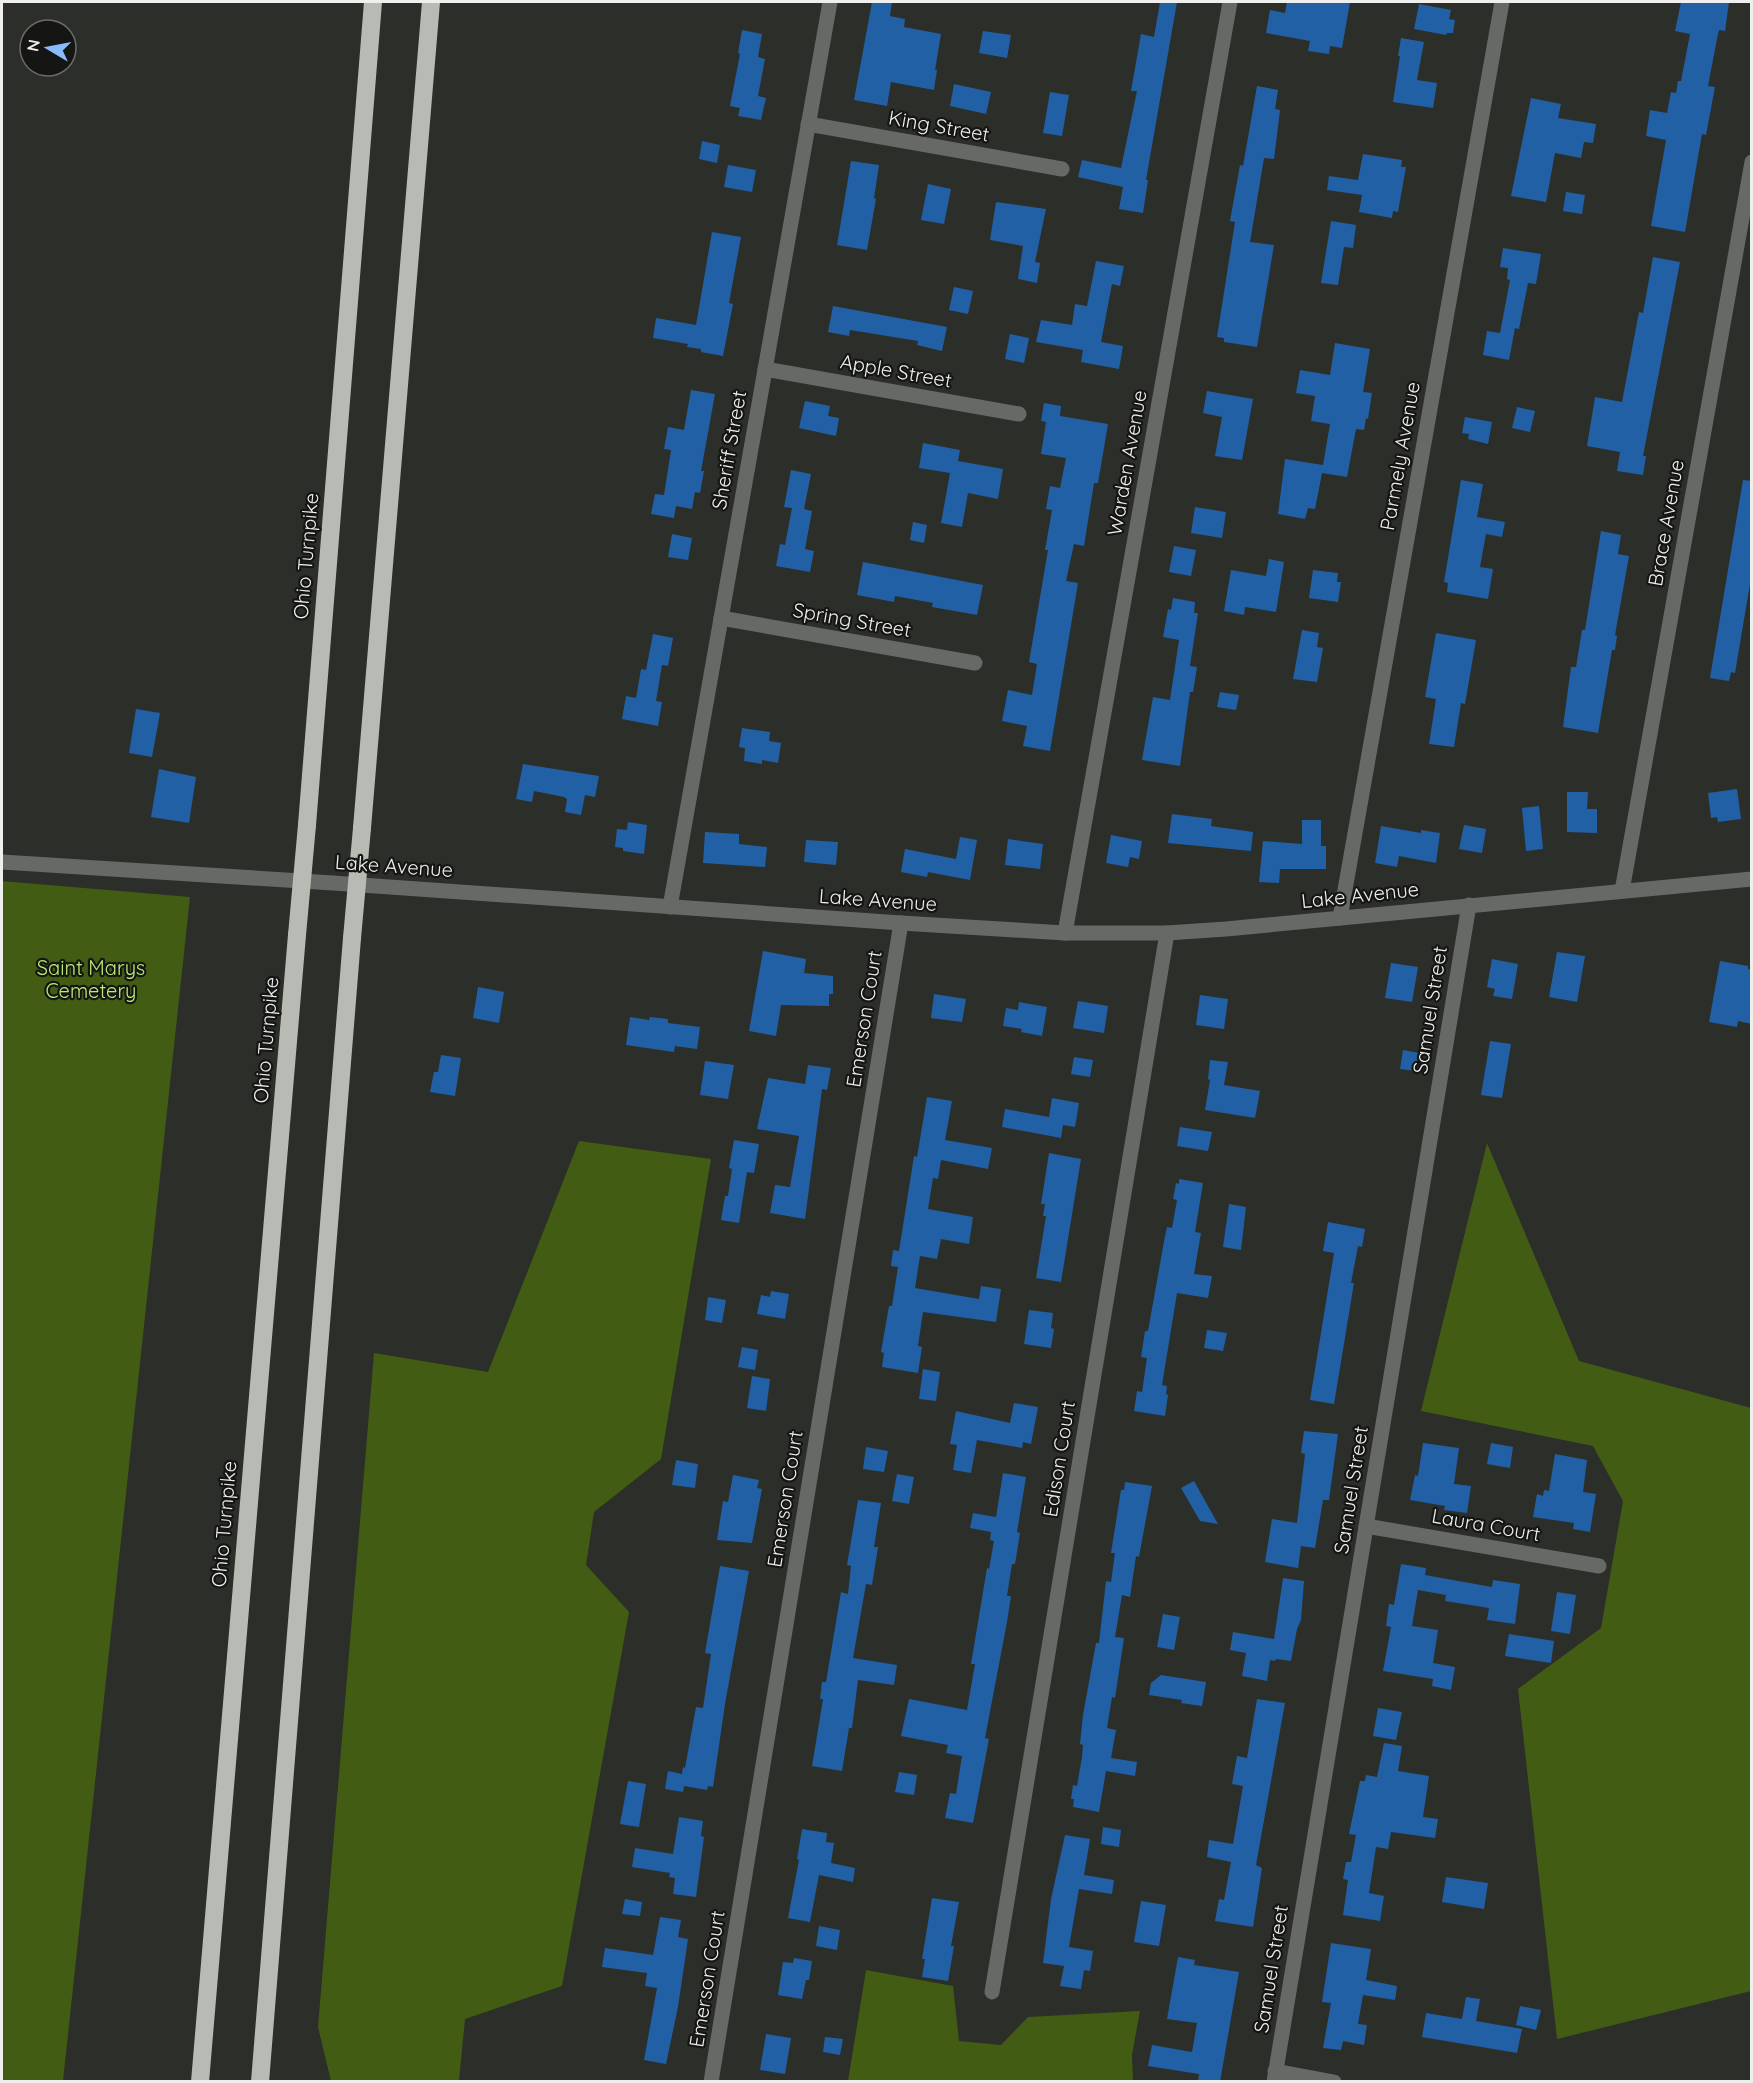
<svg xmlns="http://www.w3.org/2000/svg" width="1753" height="2083" font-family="Quicksand,sans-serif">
<rect width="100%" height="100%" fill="#2c2e29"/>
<g fill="#425c13">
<polygon points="2,881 190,897 63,2081 2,2081"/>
<polygon points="579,1141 711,1159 661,1459 594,1512 586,1565 629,1612 562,1986 465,2019 459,2081 331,2081 318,2027 374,1353 488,1372"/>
<polygon points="1487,1143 1579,1361 1751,1408 1751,1991 1557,2039 1518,1689 1601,1628 1623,1501 1593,1446 1421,1411"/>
<polygon points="866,1970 953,1986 959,2041 1001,2045 1028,2017 1140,2011 1132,2055 1133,2081 848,2081"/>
</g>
<g fill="#2260a6">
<polygon points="872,2 892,2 890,16 905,19 904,27 941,34 935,70 937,70 934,90 891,82 887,106 854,100"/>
<polygon points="1160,2 1177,2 1146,180 1148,180 1143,213 1119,209 1123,187 1078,177 1082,160 1121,168 1137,91 1131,91 1141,34 1154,37"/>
<polygon points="1287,2 1350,2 1342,48 1330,46 1329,54 1308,51 1310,41 1266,33 1270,10 1285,13"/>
<polygon points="1681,2 1729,2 1725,31 1719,30 1717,39 1708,86 1715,87 1706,135 1702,134 1685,232 1651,226 1666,140 1646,136 1650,110 1667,113 1671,92 1676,93 1678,81 1681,81 1690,34 1675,31"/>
<polygon points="1419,4 1451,10 1449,19 1455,20 1453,33 1447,33 1446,35 1414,29"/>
<polygon points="742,30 762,34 758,57 765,59 758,96 766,98 761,120 738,116 740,108 730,106 740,54 738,53"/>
<polygon points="983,31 1011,35 1007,58 979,53"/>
<polygon points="1401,38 1424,42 1417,80 1437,83 1433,108 1393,102 1400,56 1398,56"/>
<polygon points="954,84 991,92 986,114 950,106"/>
<polygon points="1257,86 1278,90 1275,109 1280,110 1274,159 1264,158 1250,242 1274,245 1257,347 1224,342 1224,338 1217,337 1235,222 1230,221 1240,165 1243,166"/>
<polygon points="1050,92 1069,95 1062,136 1043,133"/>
<polygon points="1531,98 1561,104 1558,118 1596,124 1593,143 1584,142 1581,158 1555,153 1546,202 1511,196"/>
<polygon points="702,141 720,145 717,163 699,159"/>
<polygon points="1363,154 1402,160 1401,167 1406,167 1398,212 1393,211 1392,218 1359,212 1362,195 1327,190 1329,176 1358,180"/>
<polygon points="851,161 879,165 874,198 876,199 867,250 837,245"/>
<polygon points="728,165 756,170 752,192 724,187"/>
<polygon points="928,184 951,189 944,224 921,220"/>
<polygon points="1566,192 1585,195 1582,214 1563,211"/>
<polygon points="996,202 1046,209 1035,262 1040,263 1037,283 1018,279 1023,246 990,240"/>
<polygon points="1331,221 1356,225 1353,248 1344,247 1338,285 1321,283"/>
<polygon points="712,232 741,237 729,303 733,304 723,356 701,352 701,349 687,347 688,344 653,338 656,318 696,325"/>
<polygon points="1503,248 1541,254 1536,284 1528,283 1519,329 1515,328 1509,360 1483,355 1487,331 1500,333 1510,280 1507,279 1508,268 1500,267"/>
<polygon points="1653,257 1680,262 1643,456 1646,456 1643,475 1617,471 1620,452 1587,446 1595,397 1622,402 1639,312 1643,313"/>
<polygon points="1096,261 1124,266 1120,286 1112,284 1101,342 1123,346 1119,369 1081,362 1083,350 1036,342 1041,320 1072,325 1075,304 1087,306"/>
<polygon points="954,287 973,291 968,314 949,310"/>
<polygon points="833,306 947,327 942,351 917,345 918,341 850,330 849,336 828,332"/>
<polygon points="1010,334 1029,338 1024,363 1005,359"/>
<polygon points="1335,343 1370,349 1363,392 1372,393 1368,419 1366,418 1364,430 1356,429 1347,477 1322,473 1315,509 1308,508 1305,519 1278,514 1285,459 1323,465 1330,424 1311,421 1315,396 1296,393 1300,370 1330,375"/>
<polygon points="691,390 715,394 701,471 704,471 700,493 695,492 692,509 676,506 674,518 651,514 655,494 664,495 671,450 664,449 668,427 684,430"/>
<polygon points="1207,391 1253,399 1242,460 1215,456 1222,417 1203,413"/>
<polygon points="805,401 830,406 828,416 839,418 836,436 799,428"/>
<polygon points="1044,403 1061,406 1060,416 1108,424 1098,483 1094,483 1084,546 1074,544 1066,581 1078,583 1050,751 1023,746 1027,726 1002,721 1008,690 1032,695 1037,664 1029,662 1048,550 1045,550 1052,510 1046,509 1050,486 1060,488 1066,458 1041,454 1046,422 1041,421"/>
<polygon points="1517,407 1535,411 1530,432 1512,428"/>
<polygon points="1465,417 1492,422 1488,444 1468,439 1469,434 1462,433"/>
<polygon points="923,443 960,450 958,461 1003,469 998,499 968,493 962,527 941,523 950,473 919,468"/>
<polygon points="791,470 811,474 804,509 812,511 805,549 814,551 810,572 776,566 780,544 785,545 792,508 784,507"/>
<polygon points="1461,480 1483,484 1477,517 1505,522 1502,537 1486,534 1480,567 1493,569 1488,599 1447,592 1448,583 1444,582"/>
<polygon points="1743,480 1752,481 1752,572 1735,673 1731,672 1729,681 1710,678"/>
<polygon points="1195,507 1226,512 1222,538 1191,533"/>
<polygon points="913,522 927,525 924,543 910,540"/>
<polygon points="1601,531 1621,535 1618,554 1629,556 1615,635 1617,636 1615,650 1612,650 1598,733 1563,727 1571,667 1576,667 1582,630 1585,630"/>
<polygon points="672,534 692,538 688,560 668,557"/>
<polygon points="1174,546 1196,550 1191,576 1169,572"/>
<polygon points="1269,559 1284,562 1276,612 1245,607 1244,615 1224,611 1231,570 1266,576"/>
<polygon points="863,562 983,585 977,615 932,607 933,603 895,596 894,602 857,595"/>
<polygon points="1313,570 1338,573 1337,582 1341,582 1338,602 1309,598"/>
<polygon points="1173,598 1195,602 1194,613 1198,613 1190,666 1197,667 1193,692 1190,692 1180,766 1142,760 1153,697 1170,700 1179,640 1163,637 1168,609 1171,610"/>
<polygon points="1302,630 1319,633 1317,647 1323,648 1317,682 1293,679"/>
<polygon points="1436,633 1476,640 1465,704 1461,703 1454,747 1429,744 1436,699 1425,697"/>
<polygon points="653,634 673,638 668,666 662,665 656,701 662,702 658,726 622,719 626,696 636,698 641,669 646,670"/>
<polygon points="1220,692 1239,695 1236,710 1217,707"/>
<polygon points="136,709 160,713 152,757 129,753"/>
<polygon points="742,728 770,732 769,741 781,743 778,763 762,760 762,764 744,761 745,748 739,747"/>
<polygon points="523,764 599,776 595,797 585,795 581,815 565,812 567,799 564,797 534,791 532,802 516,799"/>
<polygon points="159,769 196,777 189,823 151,817"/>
<polygon points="1737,789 1741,819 1718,822 1717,817 1711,818 1708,793"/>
<polygon points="1567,792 1588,792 1587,809 1597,809 1597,833 1567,832"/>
<polygon points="1539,806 1543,849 1526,851 1522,808"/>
<polygon points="1172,814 1212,819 1211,826 1253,832 1251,851 1168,843"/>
<polygon points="1302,820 1321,820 1321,846 1326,846 1326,869 1280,869 1279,883 1259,882 1263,841 1302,844"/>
<polygon points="628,822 647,825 644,854 623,851 623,848 615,847 617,829 627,830"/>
<polygon points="1464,825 1486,829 1482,853 1459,849"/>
<polygon points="1381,826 1421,833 1421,830 1440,833 1436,863 1399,856 1397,867 1375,863"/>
<polygon points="705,832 739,834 739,844 767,847 765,867 703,863"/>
<polygon points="1111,835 1142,841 1139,859 1130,857 1128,867 1106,863"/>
<polygon points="960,837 977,840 970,880 928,872 927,877 901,872 905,849 956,859"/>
<polygon points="1008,839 1043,844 1040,869 1005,865"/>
<polygon points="806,840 838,842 836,865 804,862"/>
<polygon points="763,951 806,959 804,973 833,976 833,994 829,994 829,1006 781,1005 776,1036 749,1031"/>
<polygon points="1557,952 1585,956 1577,1002 1549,997"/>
<polygon points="1492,959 1518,964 1512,999 1493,996 1495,989 1487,987"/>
<polygon points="1720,961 1748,966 1748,969 1752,970 1752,1024 1738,1021 1737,1027 1709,1022"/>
<polygon points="1391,963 1418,967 1412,1002 1385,998"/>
<polygon points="478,987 504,992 499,1023 473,1018"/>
<polygon points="934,994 966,999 962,1022 931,1018"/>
<polygon points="1200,995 1228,999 1224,1029 1196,1025"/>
<polygon points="1078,1001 1108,1006 1104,1033 1073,1028"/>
<polygon points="1019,1002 1047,1007 1042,1036 1021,1032 1022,1029 1003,1026 1006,1008 1018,1010"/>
<polygon points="630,1017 649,1020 650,1017 668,1019 668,1023 700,1027 697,1049 675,1046 674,1052 626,1045"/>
<polygon points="1490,1041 1511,1044 1502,1098 1481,1095"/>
<polygon points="1403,1050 1419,1053 1416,1071 1400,1069"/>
<polygon points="441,1055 461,1058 455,1096 430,1092 434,1072 438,1072"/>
<polygon points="1074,1057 1093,1060 1090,1077 1071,1074"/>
<polygon points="1210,1060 1228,1062 1224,1085 1260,1091 1255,1118 1205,1110 1210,1080 1208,1079"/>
<polygon points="705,1061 734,1065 728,1099 700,1095"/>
<polygon points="808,1065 831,1068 827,1090 822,1089 805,1219 770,1213 775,1185 790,1187 799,1136 757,1129 768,1078 805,1084"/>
<polygon points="927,1097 952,1101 945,1140 992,1148 988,1169 941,1160 938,1179 933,1178 928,1209 973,1217 969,1244 941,1239 937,1259 920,1256 915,1288 979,1299 981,1286 1001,1289 996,1322 923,1312 918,1346 922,1347 918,1373 882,1367 884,1353 881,1352 889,1306 892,1306 898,1267 891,1266 893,1250 899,1251 914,1156 917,1157"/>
<polygon points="1052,1098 1079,1103 1075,1127 1063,1125 1061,1138 1002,1127 1005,1109 1049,1117"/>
<polygon points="1180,1127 1212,1132 1208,1151 1177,1146"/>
<polygon points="734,1140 759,1144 754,1173 747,1172 739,1223 721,1220 725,1196 728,1196 732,1169 729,1168"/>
<polygon points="1049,1153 1081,1159 1061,1282 1036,1278 1046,1216 1043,1216 1045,1204 1041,1204"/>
<polygon points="1179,1179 1203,1183 1195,1232 1201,1233 1194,1274 1212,1276 1208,1298 1177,1293 1162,1385 1167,1386 1166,1394 1168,1395 1165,1416 1134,1411 1137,1391 1142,1392 1147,1358 1141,1357 1145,1331 1148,1331 1165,1236 1167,1227 1172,1228 1177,1200 1173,1199 1176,1183 1179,1184"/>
<polygon points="1229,1204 1246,1207 1241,1250 1223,1247"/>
<polygon points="1328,1222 1365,1229 1362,1247 1358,1246 1351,1283 1354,1283 1334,1404 1310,1400 1334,1253 1323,1251"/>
<polygon points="771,1291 789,1294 785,1319 757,1314 761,1295 770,1297"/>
<polygon points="708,1297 726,1300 722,1323 705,1320"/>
<polygon points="1029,1310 1053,1313 1051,1328 1054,1329 1051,1348 1024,1344"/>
<polygon points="1207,1330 1227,1333 1223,1351 1204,1348"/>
<polygon points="742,1347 758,1350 755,1370 738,1367"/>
<polygon points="923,1369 940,1372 936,1401 919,1399"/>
<polygon points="752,1376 770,1379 766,1411 747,1408"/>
<polygon points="1014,1403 1038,1407 1031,1444 1023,1442 1022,1448 977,1440 971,1473 953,1470 957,1445 950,1444 956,1411 1010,1423"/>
<polygon points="1304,1431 1338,1434 1329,1500 1323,1500 1315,1548 1301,1546 1298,1568 1265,1562 1272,1519 1297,1523 1305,1454 1301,1453"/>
<polygon points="1423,1443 1459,1448 1454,1484 1471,1486 1467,1513 1444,1510 1445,1506 1410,1500 1415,1475 1418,1476"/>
<polygon points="1491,1443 1513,1447 1510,1468 1487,1464"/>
<polygon points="866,1447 888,1451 884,1472 863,1469"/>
<polygon points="1555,1454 1587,1460 1583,1492 1596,1494 1590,1532 1573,1529 1574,1523 1533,1517 1537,1494 1543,1496 1544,1490 1549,1491"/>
<polygon points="676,1460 698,1464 695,1488 672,1485"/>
<polygon points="1003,1473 1026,1477 1017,1532 1020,1533 1015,1564 1012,1564 1007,1596 1011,1596 1007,1622 985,1738 989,1739 973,1823 945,1818 950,1793 956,1794 962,1756 946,1753 948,1745 901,1736 909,1699 967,1710 975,1664 971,1664 987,1568 989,1569 994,1541 990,1540 991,1532 970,1528 973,1513 996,1517"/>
<polygon points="897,1474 914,1477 909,1504 892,1501"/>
<polygon points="733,1475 759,1480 757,1488 762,1489 752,1543 717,1540 723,1501 728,1502"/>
<polygon points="1194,1481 1218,1524 1200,1521 1181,1488"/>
<polygon points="1125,1482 1152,1486 1139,1557 1136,1556 1130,1597 1122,1595 1115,1637 1124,1638 1115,1698 1112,1697 1107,1728 1116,1730 1111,1758 1137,1762 1135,1776 1106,1771 1099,1812 1073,1807 1074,1799 1071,1799 1073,1785 1077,1786 1082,1757 1083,1745 1080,1744 1083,1715 1096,1643 1099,1643 1106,1581 1111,1582 1115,1553 1111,1553 1121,1490 1124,1490"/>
<polygon points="858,1500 881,1503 874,1547 878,1547 872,1585 866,1584 853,1658 897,1665 894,1685 858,1680 852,1728 849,1728 842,1771 812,1766 823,1699 820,1699 822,1682 826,1682 841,1592 848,1594 851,1566 847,1565"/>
<polygon points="1401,1564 1426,1568 1425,1575 1492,1587 1493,1580 1520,1584 1515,1624 1487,1620 1489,1608 1445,1601 1446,1595 1418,1590 1412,1626 1438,1630 1433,1663 1455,1667 1451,1690 1432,1686 1433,1679 1383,1671 1391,1627 1386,1626 1389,1604 1394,1605"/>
<polygon points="720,1566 749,1571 725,1704 713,1787 708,1786 707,1790 684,1786 683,1792 665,1789 668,1771 682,1774 683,1767 685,1768 696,1707 703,1708 711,1654 705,1653"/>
<polygon points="1283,1578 1304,1581 1301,1620 1297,1629 1291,1661 1276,1659 1275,1661 1270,1660 1267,1681 1242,1676 1246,1653 1230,1650 1233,1632 1274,1639"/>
<polygon points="1557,1592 1576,1595 1570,1634 1551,1631"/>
<polygon points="1163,1614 1180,1617 1174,1650 1157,1647"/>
<polygon points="1509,1634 1554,1641 1551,1663 1505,1656"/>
<polygon points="1161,1675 1206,1682 1202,1706 1181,1703 1182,1700 1149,1695 1151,1683"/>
<polygon points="1257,1699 1285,1703 1256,1865 1262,1868 1253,1927 1215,1921 1219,1899 1224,1900 1231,1862 1207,1857 1209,1840 1233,1844 1243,1786 1232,1784 1237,1756 1247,1758"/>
<polygon points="1378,1708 1402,1712 1396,1740 1373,1736"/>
<polygon points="1384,1743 1402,1746 1398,1771 1429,1776 1423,1817 1438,1819 1435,1838 1391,1832 1388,1849 1376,1847 1369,1893 1384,1896 1380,1921 1343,1915 1348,1880 1343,1879 1346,1862 1351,1862 1356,1835 1349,1834 1360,1781 1365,1781 1366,1775 1377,1777"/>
<polygon points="899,1772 917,1775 914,1795 895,1792"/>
<polygon points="628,1781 646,1784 639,1827 620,1824"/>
<polygon points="679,1817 703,1821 701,1836 704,1837 696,1897 673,1894 675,1878 669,1877 670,1873 632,1867 635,1848 673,1854"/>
<polygon points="1103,1827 1121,1830 1119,1847 1101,1844"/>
<polygon points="802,1829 827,1833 826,1842 834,1843 831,1863 855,1868 853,1882 819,1875 810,1922 788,1918 799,1860 797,1859"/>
<polygon points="1065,1835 1090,1839 1084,1875 1114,1880 1112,1894 1079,1889 1069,1947 1093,1951 1090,1971 1084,1970 1081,1989 1060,1986 1064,1966 1043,1963 1051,1899"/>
<polygon points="1446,1877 1488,1883 1484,1909 1442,1902"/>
<polygon points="932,1898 959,1902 951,1946 954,1946 948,1981 922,1977 925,1959 922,1959"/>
<polygon points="625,1899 642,1902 640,1916 622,1914"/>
<polygon points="1141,1901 1166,1905 1159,1946 1134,1942"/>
<polygon points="660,1917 681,1920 678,1937 688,1939 678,2007 666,2064 644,2060 657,1988 645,1986 647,1973 602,1967 605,1948 653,1955"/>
<polygon points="819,1926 840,1930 837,1950 816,1946"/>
<polygon points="1331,1943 1371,1949 1366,1980 1397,1986 1395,2000 1363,1995 1358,2024 1367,2025 1364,2045 1343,2041 1341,2050 1323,2048 1331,2003 1322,2002"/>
<polygon points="1178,1957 1195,1960 1194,1965 1239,1972 1220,2082 1198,2082 1199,2074 1148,2066 1152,2045 1192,2052 1197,2023 1167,2019"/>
<polygon points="794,1958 812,1961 809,1980 806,1980 802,1999 778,1995 783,1962 793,1963"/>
<polygon points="1466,1997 1480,1999 1476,2021 1522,2029 1517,2053 1422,2037 1426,2013 1462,2019"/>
<polygon points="1520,2006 1541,2010 1536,2030 1516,2025"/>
<polygon points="766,2034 791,2038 785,2074 760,2070"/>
<polygon points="825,2037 843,2039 840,2055 823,2052"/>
</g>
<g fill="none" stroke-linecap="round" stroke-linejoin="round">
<g stroke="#676966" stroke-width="15">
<polyline points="808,124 1062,169"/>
<polyline points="765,369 1019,414"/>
<polyline points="721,618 975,663"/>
<polyline points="2,862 333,883 901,923 1065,933 1167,933 1226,929 1752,879"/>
<polyline points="1622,891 1752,162"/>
<polyline points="670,907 830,2"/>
<polyline points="1340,918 1502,2"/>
<polyline points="1065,933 1230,2"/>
<polyline points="1366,1526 1599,1566"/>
<polyline points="992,1992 1167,933"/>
<polyline points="1275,2071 1334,2082"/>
<polyline points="711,2082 901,923"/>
<polyline points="1274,2082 1469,905"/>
</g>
<g stroke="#b8bbb4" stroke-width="18">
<polyline points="307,825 373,2"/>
<polyline points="362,828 431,2"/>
<polyline points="200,2082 297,935"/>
<polyline points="260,2082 352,938"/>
</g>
<g stroke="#b8bbb4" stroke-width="18">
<polyline points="297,935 307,825"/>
<polyline points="352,938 362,828"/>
</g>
</g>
<g text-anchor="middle" stroke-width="4.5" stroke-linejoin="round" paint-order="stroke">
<g font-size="20" fill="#eff0ed" stroke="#151614">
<text transform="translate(939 126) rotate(10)" y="7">King Street</text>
<text transform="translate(896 371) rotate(10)" y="7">Apple Street</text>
<text transform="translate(729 450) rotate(-80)" y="7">Sheriff Street</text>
<text transform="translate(1400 456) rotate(-80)" y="7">Parmely Avenue</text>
<text transform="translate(1127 463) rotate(-80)" y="7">Warden Avenue</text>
<text transform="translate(1666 523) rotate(-80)" y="7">Brace Avenue</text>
<text transform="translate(306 556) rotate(-85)" y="7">Ohio Turnpike</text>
<text transform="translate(852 620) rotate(10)" y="7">Spring Street</text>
<text transform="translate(394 866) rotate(4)" y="7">Lake Avenue</text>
<text transform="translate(1360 895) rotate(-6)" y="7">Lake Avenue</text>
<text transform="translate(878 900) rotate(4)" y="7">Lake Avenue</text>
<text transform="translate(1430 1010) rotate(-81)" y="7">Samuel Street</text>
<text transform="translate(864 1019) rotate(-81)" y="7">Emerson Court</text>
<text transform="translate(266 1040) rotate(-85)" y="7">Ohio Turnpike</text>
<text transform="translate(1059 1459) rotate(-81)" y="7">Edison Court</text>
<text transform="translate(1351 1490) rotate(-81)" y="7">Samuel Street</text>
<text transform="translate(785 1499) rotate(-81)" y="7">Emerson Court</text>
<text transform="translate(224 1524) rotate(-85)" y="7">Ohio Turnpike</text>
<text transform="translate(1486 1525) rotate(10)" y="7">Laura Court</text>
<text transform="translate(1271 1969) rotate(-81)" y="7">Samuel Street</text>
<text transform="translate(707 1979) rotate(-81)" y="7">Emerson Court</text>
</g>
<g font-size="20" fill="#bbec74" stroke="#151614">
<text x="91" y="975">Saint Marys<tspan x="91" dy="23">Cemetery</tspan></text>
</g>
</g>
<rect width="1753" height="2083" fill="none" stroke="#eff0ed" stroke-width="6"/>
<g transform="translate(48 48) rotate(280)"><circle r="28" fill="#151614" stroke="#6c6d6b" stroke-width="1.5"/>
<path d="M0-4.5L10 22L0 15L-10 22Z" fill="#87bbfb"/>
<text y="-9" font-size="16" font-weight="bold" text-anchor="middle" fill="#eff0ed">N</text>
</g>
</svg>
